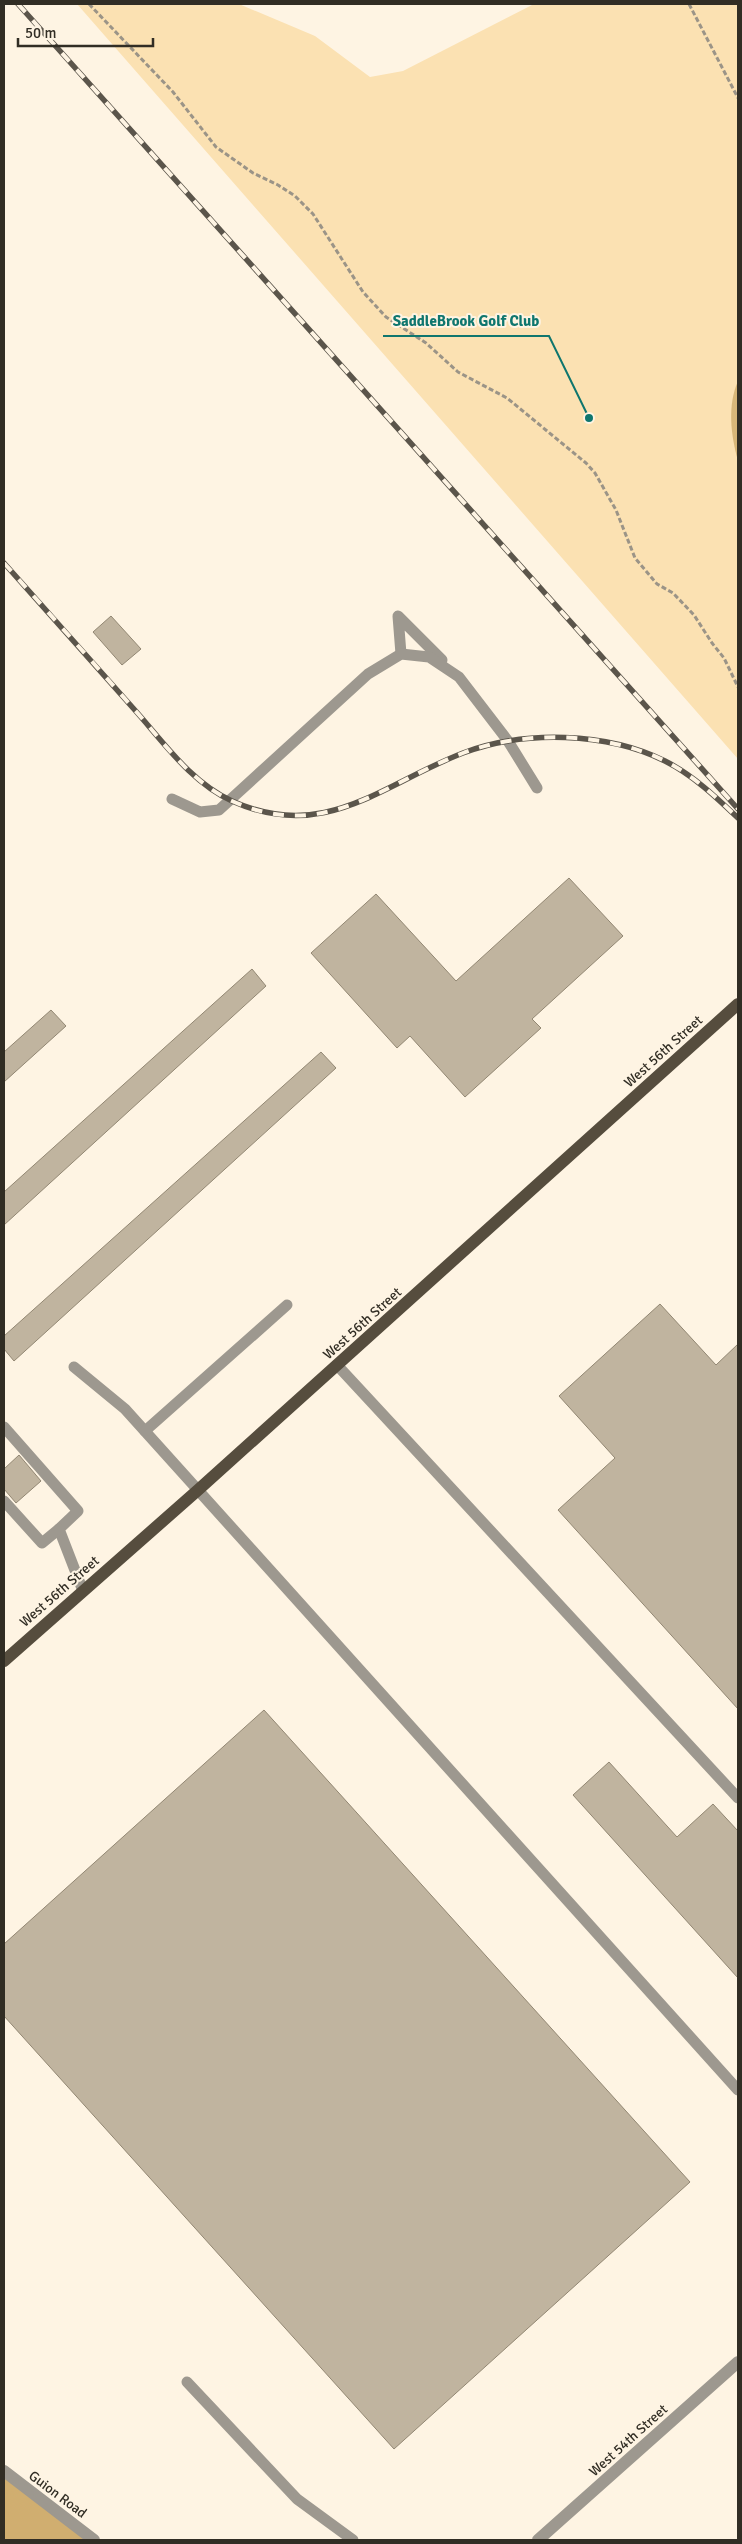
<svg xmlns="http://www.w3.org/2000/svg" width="742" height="2544" font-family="Signika,sans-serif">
<rect width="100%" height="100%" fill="#fef4e3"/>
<polygon fill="#fbe1b2" points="77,4 239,4 315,36 370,77 403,71 534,4 738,4 738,759"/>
<polygon fill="#d0ae70" points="4,2471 94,2540 4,2540"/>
<path fill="#d8b779" d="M738,381V461C731,436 727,406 738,381Z"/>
<g fill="#c0b49f" stroke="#928773">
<polygon points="111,616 141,649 122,665 93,632"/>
<polygon points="569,878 623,936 532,1019 541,1028 465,1097 410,1036 397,1048 311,953 376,894 456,981"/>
<polygon points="252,969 266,986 4,1225 4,1192"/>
<polygon points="51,1010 66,1026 4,1082 4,1052"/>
<polygon points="321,1052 336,1068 14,1361 4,1349 4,1336"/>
<polygon points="660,1304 716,1365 738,1344 738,1709 558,1510 615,1458 559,1396"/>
<polygon points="19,1455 41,1481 16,1503 4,1489 4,1469"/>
<polygon points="264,1710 690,2182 394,2449 4,2016 4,1944"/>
<polygon points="609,1762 677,1837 713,1804 738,1831 738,1978 573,1795"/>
</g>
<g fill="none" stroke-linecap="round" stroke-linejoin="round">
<g stroke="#9b9487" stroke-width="3" stroke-dasharray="5 2.5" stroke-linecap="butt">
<polyline points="89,4 173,92 216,147 253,173 278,185 295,196 313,214 363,292 386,317 426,343 458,372 507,398 586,463 595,473 616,510 635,558 657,584 673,593 694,615 712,643 724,658 738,687"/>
<polyline points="689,4 738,98"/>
</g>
<g stroke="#9d988f" stroke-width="11">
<polyline points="401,654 398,616 442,660"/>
<polyline points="172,799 200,812 219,810 368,674 401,654 429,657 459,677 508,741 537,788"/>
<polyline points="337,1365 738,1798"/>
<polyline points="74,1367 125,1409 738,2090"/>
<polyline points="4,1427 78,1511 59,1529 83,1591"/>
<polyline points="145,1431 287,1305"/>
<polyline points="4,1501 42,1543 59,1529"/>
<polyline points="187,2382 297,2499 353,2540"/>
</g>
<polyline stroke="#9d988f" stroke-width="12" points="538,2540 738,2362"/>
<polyline stroke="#9d988f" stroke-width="12" points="4,2471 94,2540"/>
<polyline stroke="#564d3e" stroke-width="12" points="4,1661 198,1490 738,1004"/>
<defs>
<g id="rail">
<polyline points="18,4 738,809"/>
<path d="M4,563C47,611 90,659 133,708C162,740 190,782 232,801C325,843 382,784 463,753C524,730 607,732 665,761C693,775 716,797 738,818"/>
</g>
</defs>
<use href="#rail" stroke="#5b554b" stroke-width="5.5"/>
<use href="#rail" stroke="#fef4e3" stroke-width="4" stroke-dasharray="11" stroke-linecap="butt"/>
</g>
<g text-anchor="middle" stroke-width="4" stroke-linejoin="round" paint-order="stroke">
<g font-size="14" fill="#312d24" stroke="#fef4e3">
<text transform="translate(663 1051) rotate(-42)" y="5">West 56th Street</text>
<text transform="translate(362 1323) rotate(-42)" y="5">West 56th Street</text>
<text transform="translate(59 1591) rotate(-41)" y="5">West 56th Street</text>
<text transform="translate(628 2440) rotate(-42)" y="5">West 54th Street</text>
<text transform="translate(58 2494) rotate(37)" y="5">Guion Road</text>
</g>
</g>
<path fill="none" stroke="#0f766e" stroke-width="2" d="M589 418L549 336H383"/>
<circle fill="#0f766e" stroke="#fef4e3" stroke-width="2" cx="589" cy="418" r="5"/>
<g font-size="15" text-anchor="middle" font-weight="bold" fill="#0f766e" stroke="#fef4e3" stroke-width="4" stroke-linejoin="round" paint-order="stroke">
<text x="466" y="326">SaddleBrook Golf Club</text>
</g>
<rect width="742" height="2544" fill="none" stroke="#312d24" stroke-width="10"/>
<path d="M18 38v8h135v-8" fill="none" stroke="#312d24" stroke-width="2.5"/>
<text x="25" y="38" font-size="15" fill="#312d24" stroke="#fef4e3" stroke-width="4" paint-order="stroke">50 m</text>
</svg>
